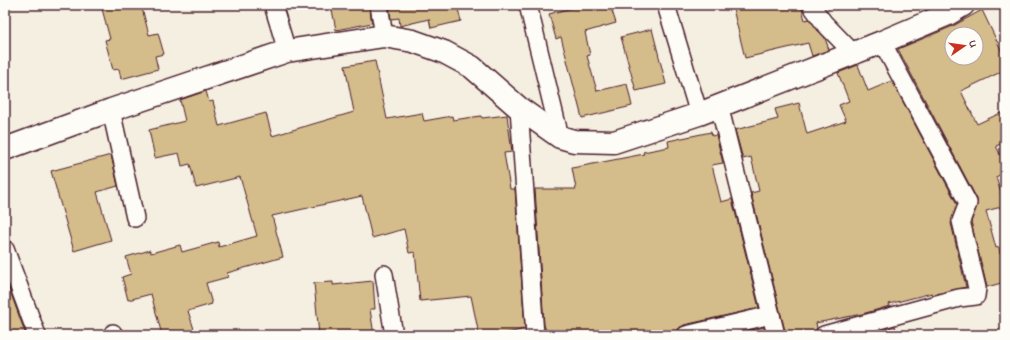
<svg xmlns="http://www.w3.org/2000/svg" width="1010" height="340" font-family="'Indie Flower',sans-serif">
<rect width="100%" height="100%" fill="#f5efe1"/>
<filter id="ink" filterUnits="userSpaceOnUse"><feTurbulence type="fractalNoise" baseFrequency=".025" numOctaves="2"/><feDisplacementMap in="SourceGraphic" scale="8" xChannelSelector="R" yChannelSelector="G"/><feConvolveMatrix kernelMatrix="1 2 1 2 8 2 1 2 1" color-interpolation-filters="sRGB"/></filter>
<g filter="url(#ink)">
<g fill="#d5bc8b" stroke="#4a1f2b" fill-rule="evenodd">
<polygon points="101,5 136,5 138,9 142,8 149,35 158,33 164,54 155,56 158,69 121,79 119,69 113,70 105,40 110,39"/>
<polygon points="331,5 369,5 372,23 336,30"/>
<polygon points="389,5 457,5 461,21 431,28 429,19 400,26 399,18 391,19"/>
<polygon points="583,5 610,5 616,23 585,32 590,55 587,56 597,91 627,84 632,106 582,118 561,37 556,39 549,14"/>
<polygon points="732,5 801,5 805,20 809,19 825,38 829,50 812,56 808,43 745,58"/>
<path d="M982,10L1005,58V70L961,91L977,124L1005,111V142L996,146L1005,164V172L996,177L1005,206L986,211L996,248L999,247L1000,254L1005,253V282L987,287L971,222L977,206V199L898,49L953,26ZM952,34H976V58H952Z"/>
<polygon points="652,29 666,84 636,91 621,37"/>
<polygon points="375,61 387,119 422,113 424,121 452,116 453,120 481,116 482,118 507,115 512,152 504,153 510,189 515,189 525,329 499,335 479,335 471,296 420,301 415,252 409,253 404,229 372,238 362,196 272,216 283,257 227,273 228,277 206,283 212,304 188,311 196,335 162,335 151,294 128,300 122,277 131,274 126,257 150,250 151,253 180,245 182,252 218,242 219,247 257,236 240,177 196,188 190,164 182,166 179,153 155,158 149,130 185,121 180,100 206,91 209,102 213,101 219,126 266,113 272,136 354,112 345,66"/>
<polygon points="858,65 868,91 892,81 957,204 951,223 966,287 932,295 932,293 889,304 890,306 862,314 816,323 817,328 814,333 786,335 751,193 759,191 751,157 743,159 735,130 778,119 775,109 799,103 807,134 846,121 839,105 849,101 838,73"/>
<polygon points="711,132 712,136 716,135 723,163 712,165 721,202 732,199 759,308 684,325 679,328 676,335 548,335 544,325 535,189 576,189 572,168 644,154 643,152 669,147 668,141"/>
<polygon points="111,155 118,186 97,192 111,240 74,251 51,171"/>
<polygon points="373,281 375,309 370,309 374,335 319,335 314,283 333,282 333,285"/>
<polygon points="7,283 18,313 26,335 5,335 5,284"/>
<polygon points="895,326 898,335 867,335 867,334"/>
<polygon points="764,327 766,335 730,335"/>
</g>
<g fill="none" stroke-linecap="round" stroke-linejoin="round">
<defs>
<g id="minor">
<polyline points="273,5 287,51"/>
<polyline points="379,5 384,36"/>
<polyline points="528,5 560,137"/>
<polyline points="666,5 699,114"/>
<polyline points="811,5 824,23 852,52"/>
<polyline points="719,105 776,335"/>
<polyline points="519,108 535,335"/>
<polyline points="111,110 135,218"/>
<polyline points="5,249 37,335"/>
<polyline points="384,274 394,335"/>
<polyline points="113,333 114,335"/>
<polyline points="686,335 771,315"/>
<polyline points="824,335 959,298 976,296 977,288 961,221 968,203 882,42"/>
</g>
<polyline id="tertiary" points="5,149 111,110 287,51 384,36 413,41 444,52 472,67 519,108 560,137 574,141 614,142 699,114 882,42 948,14 963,5"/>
</defs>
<use href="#minor" stroke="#4a1f2b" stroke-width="20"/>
<use href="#tertiary" stroke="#4a1f2b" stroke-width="25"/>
<use href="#minor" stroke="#fdfcf7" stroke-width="17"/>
<use href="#tertiary" stroke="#fdfcf7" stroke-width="22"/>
</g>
</g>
<rect width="1010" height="340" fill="none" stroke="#fdfcf7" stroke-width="20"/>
<rect x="10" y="10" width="990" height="320" fill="none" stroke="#4a1f2b" stroke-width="1.5" filter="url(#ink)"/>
<g transform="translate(964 46) rotate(77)"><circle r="19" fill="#fdfcf7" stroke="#b5a4a5"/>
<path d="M0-3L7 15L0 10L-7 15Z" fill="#c8321e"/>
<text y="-6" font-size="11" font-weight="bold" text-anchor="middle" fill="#4a1f2b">U</text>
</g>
</svg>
